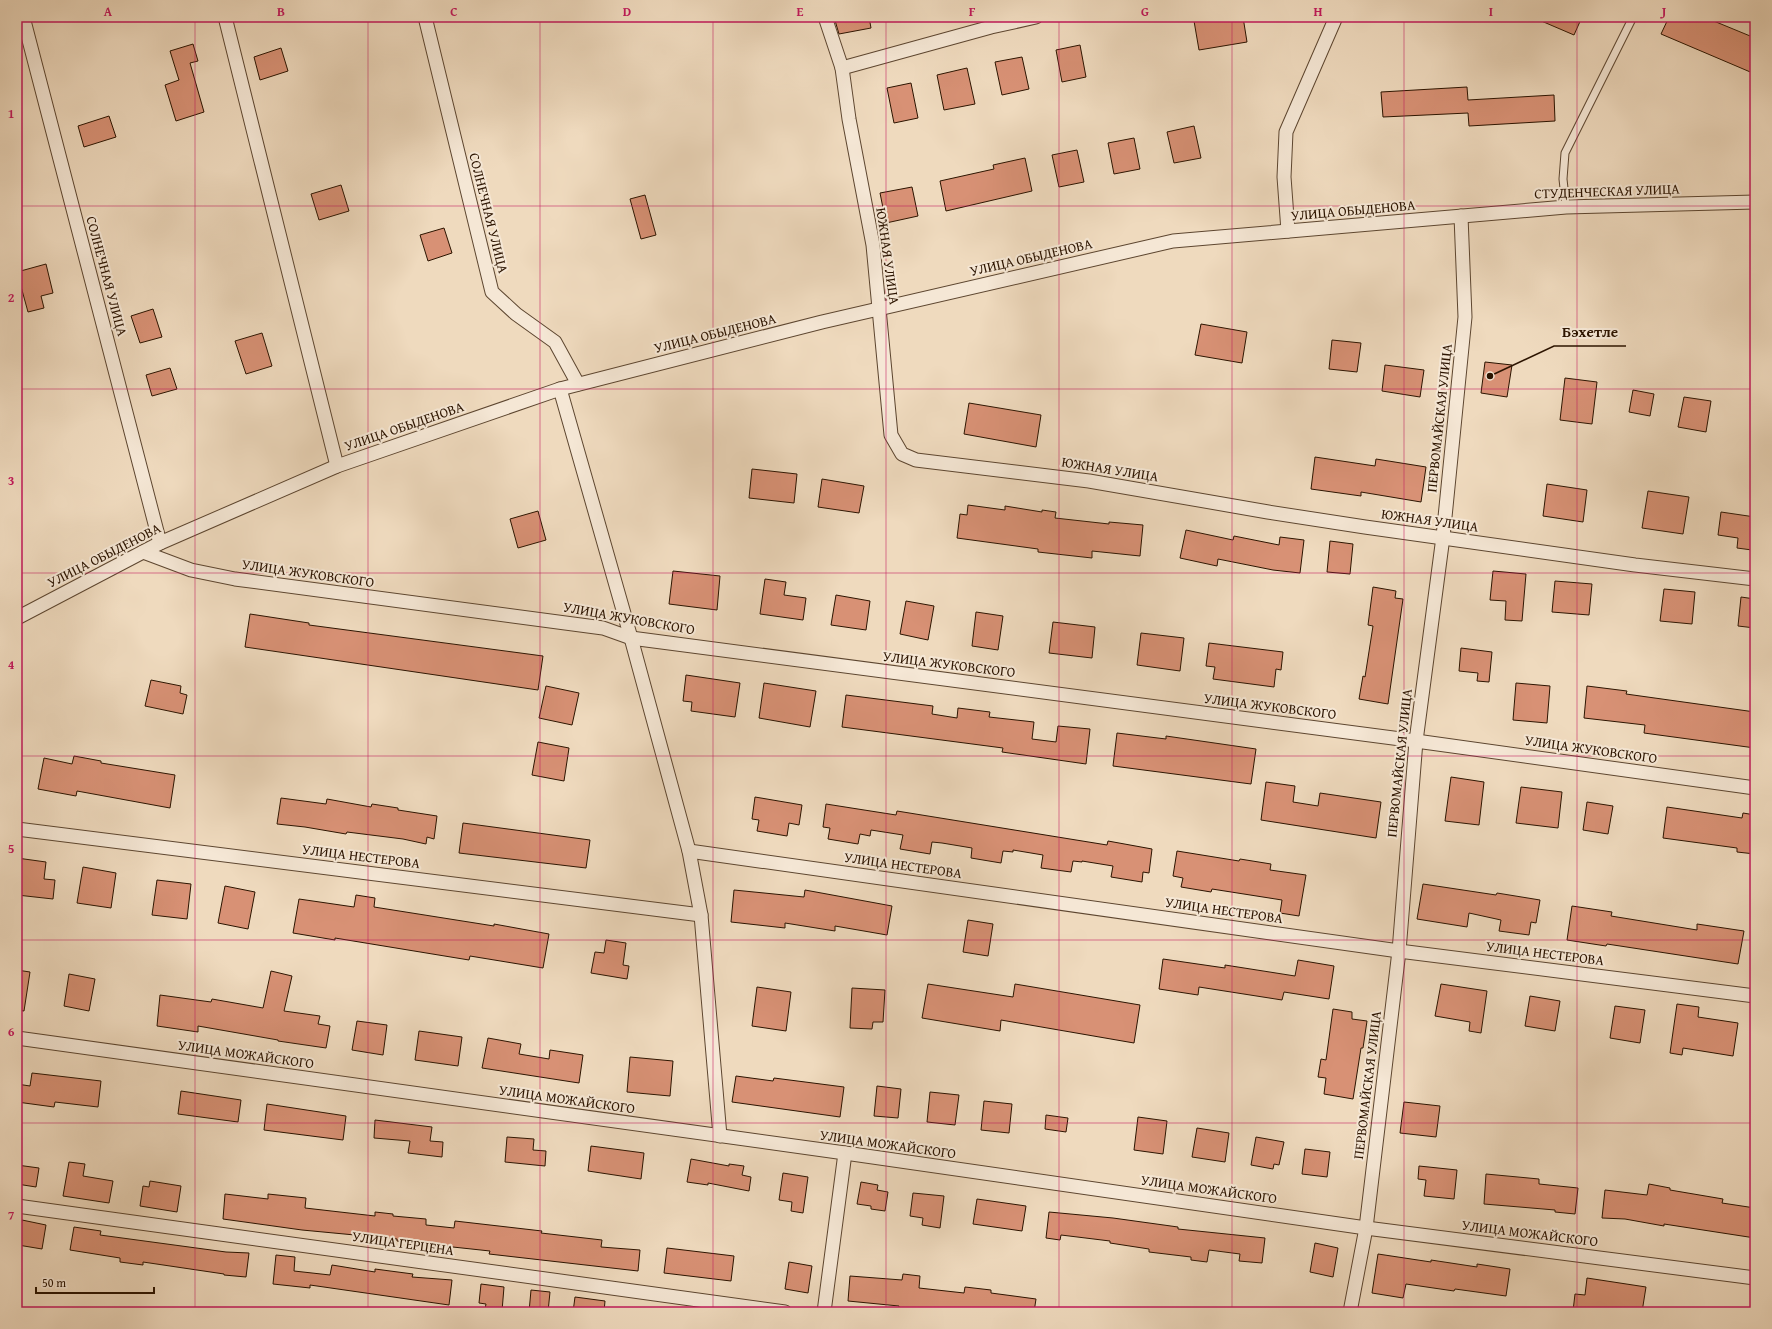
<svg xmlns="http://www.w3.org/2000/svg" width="1772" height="1329" font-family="'Gentium Book Plus',serif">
<rect width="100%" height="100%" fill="#efdabe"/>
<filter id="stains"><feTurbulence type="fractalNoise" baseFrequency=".005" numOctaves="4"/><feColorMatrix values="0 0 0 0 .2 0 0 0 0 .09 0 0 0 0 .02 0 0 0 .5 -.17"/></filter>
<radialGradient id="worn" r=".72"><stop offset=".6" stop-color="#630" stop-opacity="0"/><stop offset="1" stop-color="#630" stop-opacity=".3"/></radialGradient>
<g fill="#d89175" stroke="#2c1400">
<polygon points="834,17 869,17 871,28 839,34"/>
<polygon points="1215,17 1243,17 1247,42 1199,50 1194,21"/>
<polygon points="1532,17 1582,17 1574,35"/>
<polygon points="1669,17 1704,17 1755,38 1755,74 1661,34"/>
<polygon points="193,44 198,61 190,63 204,112 176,121 165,85 179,80 170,51"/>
<polygon points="1080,45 1086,77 1062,82 1056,50"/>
<polygon points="281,48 288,71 260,80 254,57"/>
<polygon points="1022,57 1029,89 1002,95 995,62"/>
<polygon points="967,68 975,104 944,110 937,75"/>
<polygon points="911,83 918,118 894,123 887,88"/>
<polygon points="1467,87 1468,100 1554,95 1555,121 1469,126 1468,113 1383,117 1381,92"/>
<polygon points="109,116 116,137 84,147 78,126"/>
<polygon points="1194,126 1201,158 1174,163 1167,132"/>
<polygon points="1134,138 1140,169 1114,174 1108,143"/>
<polygon points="1077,150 1084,182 1059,187 1052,155"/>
<polygon points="1025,158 1032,191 946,211 940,181 994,169 993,165"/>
<polygon points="341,185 349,211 319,220 311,194"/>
<polygon points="912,187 918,216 886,223 880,193"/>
<polygon points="645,195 656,235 641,239 630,199"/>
<polygon points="444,228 452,253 428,261 420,235"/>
<polygon points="46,264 53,293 41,296 44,308 28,312 17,272"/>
<polygon points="153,309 162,337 140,343 131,316"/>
<polygon points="1201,324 1247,332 1242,363 1195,355"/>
<polygon points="262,333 272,366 246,374 235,341"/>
<polygon points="1332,340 1361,343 1357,372 1329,369"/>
<polygon points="1485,362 1512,365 1507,397 1481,393"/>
<polygon points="1385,365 1424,370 1420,397 1382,391"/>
<polygon points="170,368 177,389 152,396 146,375"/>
<polygon points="1565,378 1597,382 1592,424 1560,420"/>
<polygon points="1633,390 1654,394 1650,416 1629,412"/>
<polygon points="1684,397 1711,401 1706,432 1678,427"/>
<polygon points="969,403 1041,415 1036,447 964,434"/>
<polygon points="1315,457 1375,466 1376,459 1426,467 1421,502 1361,492 1361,496 1311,489"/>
<polygon points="752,469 797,474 794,503 749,498"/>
<polygon points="822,479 864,486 859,513 818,507"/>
<polygon points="1547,484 1587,490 1583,522 1543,516"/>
<polygon points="1648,491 1689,497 1683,534 1642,528"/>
<polygon points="968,505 1005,510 1005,506 1042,512 1042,510 1056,512 1055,518 1109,524 1109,522 1143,525 1140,556 1092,551 1092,558 1038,552 1038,549 957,538 960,514 967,515"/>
<polygon points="538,511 546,540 518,548 510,519"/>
<polygon points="1721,512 1755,517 1752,550 1737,548 1738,538 1718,535"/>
<polygon points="1186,530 1233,540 1234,536 1279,545 1280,537 1304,540 1300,573 1273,570 1218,559 1217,566 1180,558"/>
<polygon points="1330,541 1353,544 1350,574 1327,572"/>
<polygon points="673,571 720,576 717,610 669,604"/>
<polygon points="1493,571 1526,574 1522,621 1505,620 1506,601 1490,600"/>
<polygon points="765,579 786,582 784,595 806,598 803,620 760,614"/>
<polygon points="1555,581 1592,584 1589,615 1552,612"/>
<polygon points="1373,587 1396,591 1395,598 1403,599 1388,704 1359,699 1363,676 1365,677 1373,626 1368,625"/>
<polygon points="1664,589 1695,592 1692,624 1660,621"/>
<polygon points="836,595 870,601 866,630 831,625"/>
<polygon points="1741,597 1755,599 1755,628 1738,626"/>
<polygon points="906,601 934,606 928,640 900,634"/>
<polygon points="976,612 1003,616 998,650 972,646"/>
<polygon points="250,614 309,623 309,625 543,656 538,690 245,647"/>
<polygon points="1053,622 1095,627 1092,658 1049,653"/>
<polygon points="1141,633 1184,638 1180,671 1137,665"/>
<polygon points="1209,643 1283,652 1281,670 1276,669 1274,687 1213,679 1215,667 1206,666"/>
<polygon points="1461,648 1492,652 1489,682 1477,681 1478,673 1459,671"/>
<polygon points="686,675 740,683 735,717 691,711 692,702 683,701"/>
<polygon points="151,680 181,686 180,693 187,695 183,714 145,706"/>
<polygon points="764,683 816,691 810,727 759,718"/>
<polygon points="1516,683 1550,686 1547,723 1513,720"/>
<polygon points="546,686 579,693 572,725 539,718"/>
<polygon points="1587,686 1627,691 1626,694 1755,712 1755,748 1644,733 1645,725 1584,718"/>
<polygon points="846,695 933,706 932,714 957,718 958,708 990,712 989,717 1034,722 1032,739 1056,742 1058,726 1090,729 1086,764 1002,752 1003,748 842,727"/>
<polygon points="1117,733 1166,739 1166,736 1256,749 1251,784 1113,766"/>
<polygon points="538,742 569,748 564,781 532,775"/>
<polygon points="74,756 101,761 101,763 175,775 170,808 77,791 76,796 38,789 44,758 72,764"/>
<polygon points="1451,777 1484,782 1479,825 1445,821"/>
<polygon points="1266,782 1295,786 1293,802 1318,806 1320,793 1381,802 1376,838 1261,820"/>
<polygon points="1521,787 1562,792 1558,828 1516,823"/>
<polygon points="755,797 802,805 799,825 789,823 787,836 757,831 759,820 752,819"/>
<polygon points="281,798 326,804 327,799 371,807 372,804 398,808 398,810 437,816 434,839 427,837 426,844 403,839 347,832 346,834 305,827 277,824"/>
<polygon points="1587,802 1613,806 1608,834 1583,830"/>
<polygon points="826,804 896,815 897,811 1107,845 1108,841 1152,849 1149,873 1143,872 1142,882 1111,877 1113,866 1082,861 1082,862 1073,861 1071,872 1041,868 1043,855 1013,850 1013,852 1003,851 1001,863 971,858 972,848 942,843 932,842 930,854 900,849 903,835 871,830 870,836 860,834 858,844 828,839 830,828 823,827"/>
<polygon points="1667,807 1742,818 1743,813 1755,815 1755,854 1737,852 1737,848 1663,838"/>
<polygon points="463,823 590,840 586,868 459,853"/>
<polygon points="1177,851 1239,861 1240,859 1271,864 1270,870 1306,875 1299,916 1280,913 1282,900 1212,889 1211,892 1181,887 1183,878 1173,876"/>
<polygon points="17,858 46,862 44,879 55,880 53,899 17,895"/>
<polygon points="83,867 116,873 111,908 77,903"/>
<polygon points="157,880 191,884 187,919 152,915"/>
<polygon points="1423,884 1496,895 1497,893 1540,900 1536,923 1531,922 1529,935 1499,931 1501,920 1469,913 1467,927 1417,919"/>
<polygon points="225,886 255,892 248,929 218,923"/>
<polygon points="734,890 804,897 805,890 892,906 887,935 835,926 835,931 785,923 785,928 731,922"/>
<polygon points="356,895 375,898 374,907 494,926 494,924 549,934 543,968 470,956 469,960 335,938 335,940 293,933 299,899 354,907"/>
<polygon points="1572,906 1612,912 1611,916 1697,930 1697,924 1744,931 1738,964 1607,944 1606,946 1567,940"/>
<polygon points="968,920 993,924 988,956 963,952"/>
<polygon points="606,940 626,943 623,965 629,966 627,979 591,973 595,952 604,953"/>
<polygon points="1163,959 1225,968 1225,965 1295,976 1298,960 1334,966 1329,999 1284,992 1282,1000 1199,987 1198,995 1159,989"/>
<polygon points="17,970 30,972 24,1011 17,1010"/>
<polygon points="271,971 292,976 284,1011 320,1016 318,1024 330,1026 326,1048 278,1041 278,1040 198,1026 198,1032 157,1026 160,995 211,1002 212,999 263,1008"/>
<polygon points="69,974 95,979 89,1011 64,1006"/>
<polygon points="928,984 1013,997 1015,984 1140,1005 1134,1043 1001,1020 1000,1031 922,1018"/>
<polygon points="1441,984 1487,991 1481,1033 1469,1031 1470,1022 1435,1016"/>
<polygon points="757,987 791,992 786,1031 752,1026"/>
<polygon points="852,988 885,990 883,1022 873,1022 872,1029 850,1028"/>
<polygon points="1530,996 1560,1001 1555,1031 1525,1026"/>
<polygon points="1677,1004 1699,1007 1698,1017 1738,1023 1733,1056 1683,1048 1682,1055 1670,1053"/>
<polygon points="1615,1006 1645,1010 1640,1043 1610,1038"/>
<polygon points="1333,1009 1352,1012 1352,1019 1367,1021 1363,1048 1361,1048 1353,1099 1324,1094 1326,1078 1318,1077 1321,1059 1326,1060"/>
<polygon points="357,1021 387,1025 383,1055 352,1050"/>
<polygon points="419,1031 462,1037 458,1066 415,1060"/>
<polygon points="488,1038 521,1044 519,1054 549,1059 550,1050 583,1055 579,1083 482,1068"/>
<polygon points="630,1057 673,1061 670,1096 627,1092"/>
<polygon points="32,1073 101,1081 98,1107 55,1102 54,1107 17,1102 17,1084 30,1086"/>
<polygon points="736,1076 773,1081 774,1078 844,1087 840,1117 732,1102"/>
<polygon points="877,1086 901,1089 898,1118 874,1116"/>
<polygon points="181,1091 241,1100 238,1122 178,1114"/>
<polygon points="930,1092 959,1095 955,1125 927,1122"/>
<polygon points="984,1101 1012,1104 1009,1133 981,1130"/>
<polygon points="1404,1102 1440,1106 1436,1137 1400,1133"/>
<polygon points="267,1104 346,1116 343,1140 264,1130"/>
<polygon points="1046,1115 1068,1118 1066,1132 1045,1129"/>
<polygon points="1138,1117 1167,1121 1163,1154 1134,1150"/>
<polygon points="375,1120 432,1127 430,1141 443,1142 442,1157 408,1153 410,1141 374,1138"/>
<polygon points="1197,1128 1229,1133 1225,1162 1192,1157"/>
<polygon points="507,1137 534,1139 533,1150 546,1151 545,1166 505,1162"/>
<polygon points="1256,1137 1284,1142 1279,1165 1274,1164 1273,1169 1251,1165"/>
<polygon points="591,1146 644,1153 641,1179 588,1171"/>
<polygon points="1305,1149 1330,1152 1327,1177 1302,1174"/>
<polygon points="691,1159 729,1166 729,1164 744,1166 742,1175 751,1177 749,1191 708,1183 708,1185 687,1182"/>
<polygon points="69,1162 85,1164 83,1176 113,1181 109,1203 63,1196"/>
<polygon points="17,1165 39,1168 36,1187 17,1184"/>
<polygon points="1419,1166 1457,1170 1454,1199 1424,1196 1426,1180 1418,1179"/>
<polygon points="783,1173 808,1177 803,1213 791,1211 792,1202 779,1200"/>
<polygon points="1486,1174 1539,1179 1539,1184 1578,1188 1575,1214 1555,1212 1555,1210 1484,1204"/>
<polygon points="150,1181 181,1186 177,1212 140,1206 143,1186 149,1187"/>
<polygon points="861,1182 878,1185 877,1190 888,1192 885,1211 871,1209 871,1206 857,1204"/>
<polygon points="1649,1184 1670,1188 1670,1190 1723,1199 1722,1203 1755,1208 1755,1238 1664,1224 1664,1226 1625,1219 1602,1218 1605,1190 1647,1195"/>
<polygon points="913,1193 944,1196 940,1228 922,1225 923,1218 910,1216"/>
<polygon points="225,1194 268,1199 268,1194 306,1198 305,1208 375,1216 375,1212 393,1214 393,1216 426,1219 426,1225 454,1228 455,1221 542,1231 541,1233 602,1240 601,1247 640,1250 638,1271 489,1254 490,1251 397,1241 397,1239 302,1230 223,1219"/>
<polygon points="977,1199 1026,1206 1022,1231 973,1224"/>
<polygon points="1049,1212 1113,1218 1178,1227 1178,1229 1265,1238 1262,1263 1239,1261 1240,1254 1209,1250 1207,1262 1191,1260 1191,1257 1149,1252 1149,1249 1110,1243 1110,1241 1061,1235 1060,1240 1046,1238"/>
<polygon points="22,1220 46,1225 42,1249 18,1245"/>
<polygon points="74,1227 101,1231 100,1235 226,1252 249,1253 246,1277 224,1275 224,1274 143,1262 143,1265 120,1262 120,1258 70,1250"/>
<polygon points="1315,1243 1338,1248 1333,1277 1310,1272"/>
<polygon points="667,1248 734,1256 731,1281 664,1273"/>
<polygon points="1378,1254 1431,1262 1431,1260 1477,1267 1477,1264 1510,1269 1506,1296 1455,1289 1454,1291 1406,1284 1403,1298 1372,1293"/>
<polygon points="276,1255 295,1257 294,1271 330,1275 332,1265 375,1272 375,1269 413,1274 412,1277 452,1280 449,1305 310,1285 310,1288 273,1284"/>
<polygon points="789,1262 812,1266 808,1293 785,1289"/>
<polygon points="903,1274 920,1276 919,1288 964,1293 965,1287 991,1290 991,1293 1036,1299 1034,1312 926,1312 899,1309 899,1306 848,1301 850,1276 902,1280"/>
<polygon points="1587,1278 1646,1287 1642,1312 1573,1311 1575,1294 1585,1295"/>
<polygon points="481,1284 504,1287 502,1311 485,1309 486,1304 479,1303"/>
<polygon points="531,1290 550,1292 548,1312 529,1312"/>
<polygon points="575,1297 605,1301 604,1312 573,1312"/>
</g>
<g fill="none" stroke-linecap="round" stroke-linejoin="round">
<defs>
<polyline id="service" points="1566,207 1563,179 1565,153 1633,17"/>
<g id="minor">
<polyline points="23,17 160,543"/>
<polyline points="225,17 337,466"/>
<polyline points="425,17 492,292 516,314 555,342 578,384"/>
<polyline points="825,17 842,68 849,119 873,245 891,435 902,454 916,460 1089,481 1268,512 1365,527 1635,565 1755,579"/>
<polyline points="842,68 991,27 1036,17"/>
<polyline points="1288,231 1284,177 1286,132 1336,17"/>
<polyline points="560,389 631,638 689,851 701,915 720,1136"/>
<polyline points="143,552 191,570 235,579 603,628 631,638 1416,741 1755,788"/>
<polyline points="17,618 160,543 337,466 560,389 822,322 1173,241 1566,207 1755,202"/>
<polyline points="17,829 701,915"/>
<polyline points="689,851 1399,951 1755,996"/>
<polyline points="17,1038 845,1153 1366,1228 1755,1278"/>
<polyline points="17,1206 785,1312"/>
<polyline points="824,1312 845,1153"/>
<polyline points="1350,1312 1366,1228 1399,951 1416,741 1443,537 1465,317 1461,216"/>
</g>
</defs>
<use href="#service" stroke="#5d4630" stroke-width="9"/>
<use href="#minor" stroke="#5d4630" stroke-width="15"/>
<use href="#service" stroke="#f5e7d5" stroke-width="7"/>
<use href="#minor" stroke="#f5e7d5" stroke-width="13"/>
</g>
<path fill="none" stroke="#c2185b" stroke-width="1" stroke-opacity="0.55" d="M195,17V1312M368,17V1312M540,17V1312M713,17V1312M886,17V1312M1059,17V1312M1232,17V1312M1404,17V1312M1577,17V1312M17,206H1755M17,389H1755M17,573H1755M17,756H1755M17,940H1755M17,1123H1755"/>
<g text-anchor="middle" stroke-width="4" stroke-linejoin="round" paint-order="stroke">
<g font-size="14" fill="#2c1400" stroke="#f5e7d5">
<text transform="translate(1607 191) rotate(-2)" y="5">СТУДЕНЧЕСКАЯ УЛИЦА</text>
<text transform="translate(1353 210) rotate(-5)" y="5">УЛИЦА ОБЫДЕНОВА</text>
<text transform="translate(489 213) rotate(76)" y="5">СОЛНЕЧНАЯ УЛИЦА</text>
<text transform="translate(888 256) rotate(82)" y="5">ЮЖНАЯ УЛИЦА</text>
<text transform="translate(1031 257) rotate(-13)" y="5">УЛИЦА ОБЫДЕНОВА</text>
<text transform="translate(107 276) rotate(75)" y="5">СОЛНЕЧНАЯ УЛИЦА</text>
<text transform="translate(715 333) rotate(-14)" y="5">УЛИЦА ОБЫДЕНОВА</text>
<text transform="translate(1439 418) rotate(-84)" y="5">ПЕРВОМАЙСКАЯ УЛИЦА</text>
<text transform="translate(404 426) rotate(-19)" y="5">УЛИЦА ОБЫДЕНОВА</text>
<text transform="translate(1110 469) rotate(9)" y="5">ЮЖНАЯ УЛИЦА</text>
<text transform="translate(1430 520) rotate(8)" y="5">ЮЖНАЯ УЛИЦА</text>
<text transform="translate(104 555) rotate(-27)" y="5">УЛИЦА ОБЫДЕНОВА</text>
<text transform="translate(308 573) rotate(8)" y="5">УЛИЦА ЖУКОВСКОГО</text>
<text transform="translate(629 618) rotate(10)" y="5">УЛИЦА ЖУКОВСКОГО</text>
<text transform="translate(949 664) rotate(7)" y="5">УЛИЦА ЖУКОВСКОГО</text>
<text transform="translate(1270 706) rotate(7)" y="5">УЛИЦА ЖУКОВСКОГО</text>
<text transform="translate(1591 749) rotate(8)" y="5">УЛИЦА ЖУКОВСКОГО</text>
<text transform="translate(1399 763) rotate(-84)" y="5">ПЕРВОМАЙСКАЯ УЛИЦА</text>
<text transform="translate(361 856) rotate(7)" y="5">УЛИЦА НЕСТЕРОВА</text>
<text transform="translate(903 865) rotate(8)" y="5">УЛИЦА НЕСТЕРОВА</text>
<text transform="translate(1224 910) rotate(8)" y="5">УЛИЦА НЕСТЕРОВА</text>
<text transform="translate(1545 953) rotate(7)" y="5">УЛИЦА НЕСТЕРОВА</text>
<text transform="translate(246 1054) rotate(8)" y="5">УЛИЦА МОЖАЙСКОГО</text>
<text transform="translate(1367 1085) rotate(-83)" y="5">ПЕРВОМАЙСКАЯ УЛИЦА</text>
<text transform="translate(567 1099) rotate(8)" y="5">УЛИЦА МОЖАЙСКОГО</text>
<text transform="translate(888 1144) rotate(8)" y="5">УЛИЦА МОЖАЙСКОГО</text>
<text transform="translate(1209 1189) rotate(8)" y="5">УЛИЦА МОЖАЙСКОГО</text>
<text transform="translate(1530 1233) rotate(7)" y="5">УЛИЦА МОЖАЙСКОГО</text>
<text transform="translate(403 1243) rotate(8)" y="5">УЛИЦА ГЕРЦЕНА</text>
</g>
</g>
<path fill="none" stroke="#2c1400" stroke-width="1.5" d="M1490 376L1554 346H1626"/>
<circle fill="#2c1400" stroke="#f5e7d5" stroke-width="1.5" cx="1490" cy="376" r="4"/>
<g font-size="15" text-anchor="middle" font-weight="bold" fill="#2c1400" stroke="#f5e7d5" stroke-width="4" stroke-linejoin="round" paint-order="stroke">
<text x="1590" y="337">Бэхетле</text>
</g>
<rect width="1772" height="1329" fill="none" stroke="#efdabe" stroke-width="44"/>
<path d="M36 1287v6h118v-6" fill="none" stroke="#2c1400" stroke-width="2"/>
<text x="42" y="1287" font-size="12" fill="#2c1400" stroke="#f5e7d5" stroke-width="3" paint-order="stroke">50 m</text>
<rect x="22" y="22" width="1728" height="1285" fill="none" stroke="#c2185b" stroke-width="1.5"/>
<g font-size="13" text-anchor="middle" font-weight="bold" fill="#c2185b">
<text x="108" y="16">A</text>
<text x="281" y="16">B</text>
<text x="454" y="16">C</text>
<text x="627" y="16">D</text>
<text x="800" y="16">E</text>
<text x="972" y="16">F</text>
<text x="1145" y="16">G</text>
<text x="1318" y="16">H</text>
<text x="1491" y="16">I</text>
<text x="1664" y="16">J</text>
<text x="11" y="118">1</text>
<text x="11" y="302">2</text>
<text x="11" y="485">3</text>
<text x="11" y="669">4</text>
<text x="11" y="853">5</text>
<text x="11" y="1036">6</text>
<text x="11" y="1220">7</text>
</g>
<rect width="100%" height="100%" filter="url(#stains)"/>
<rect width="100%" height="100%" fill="url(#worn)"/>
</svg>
